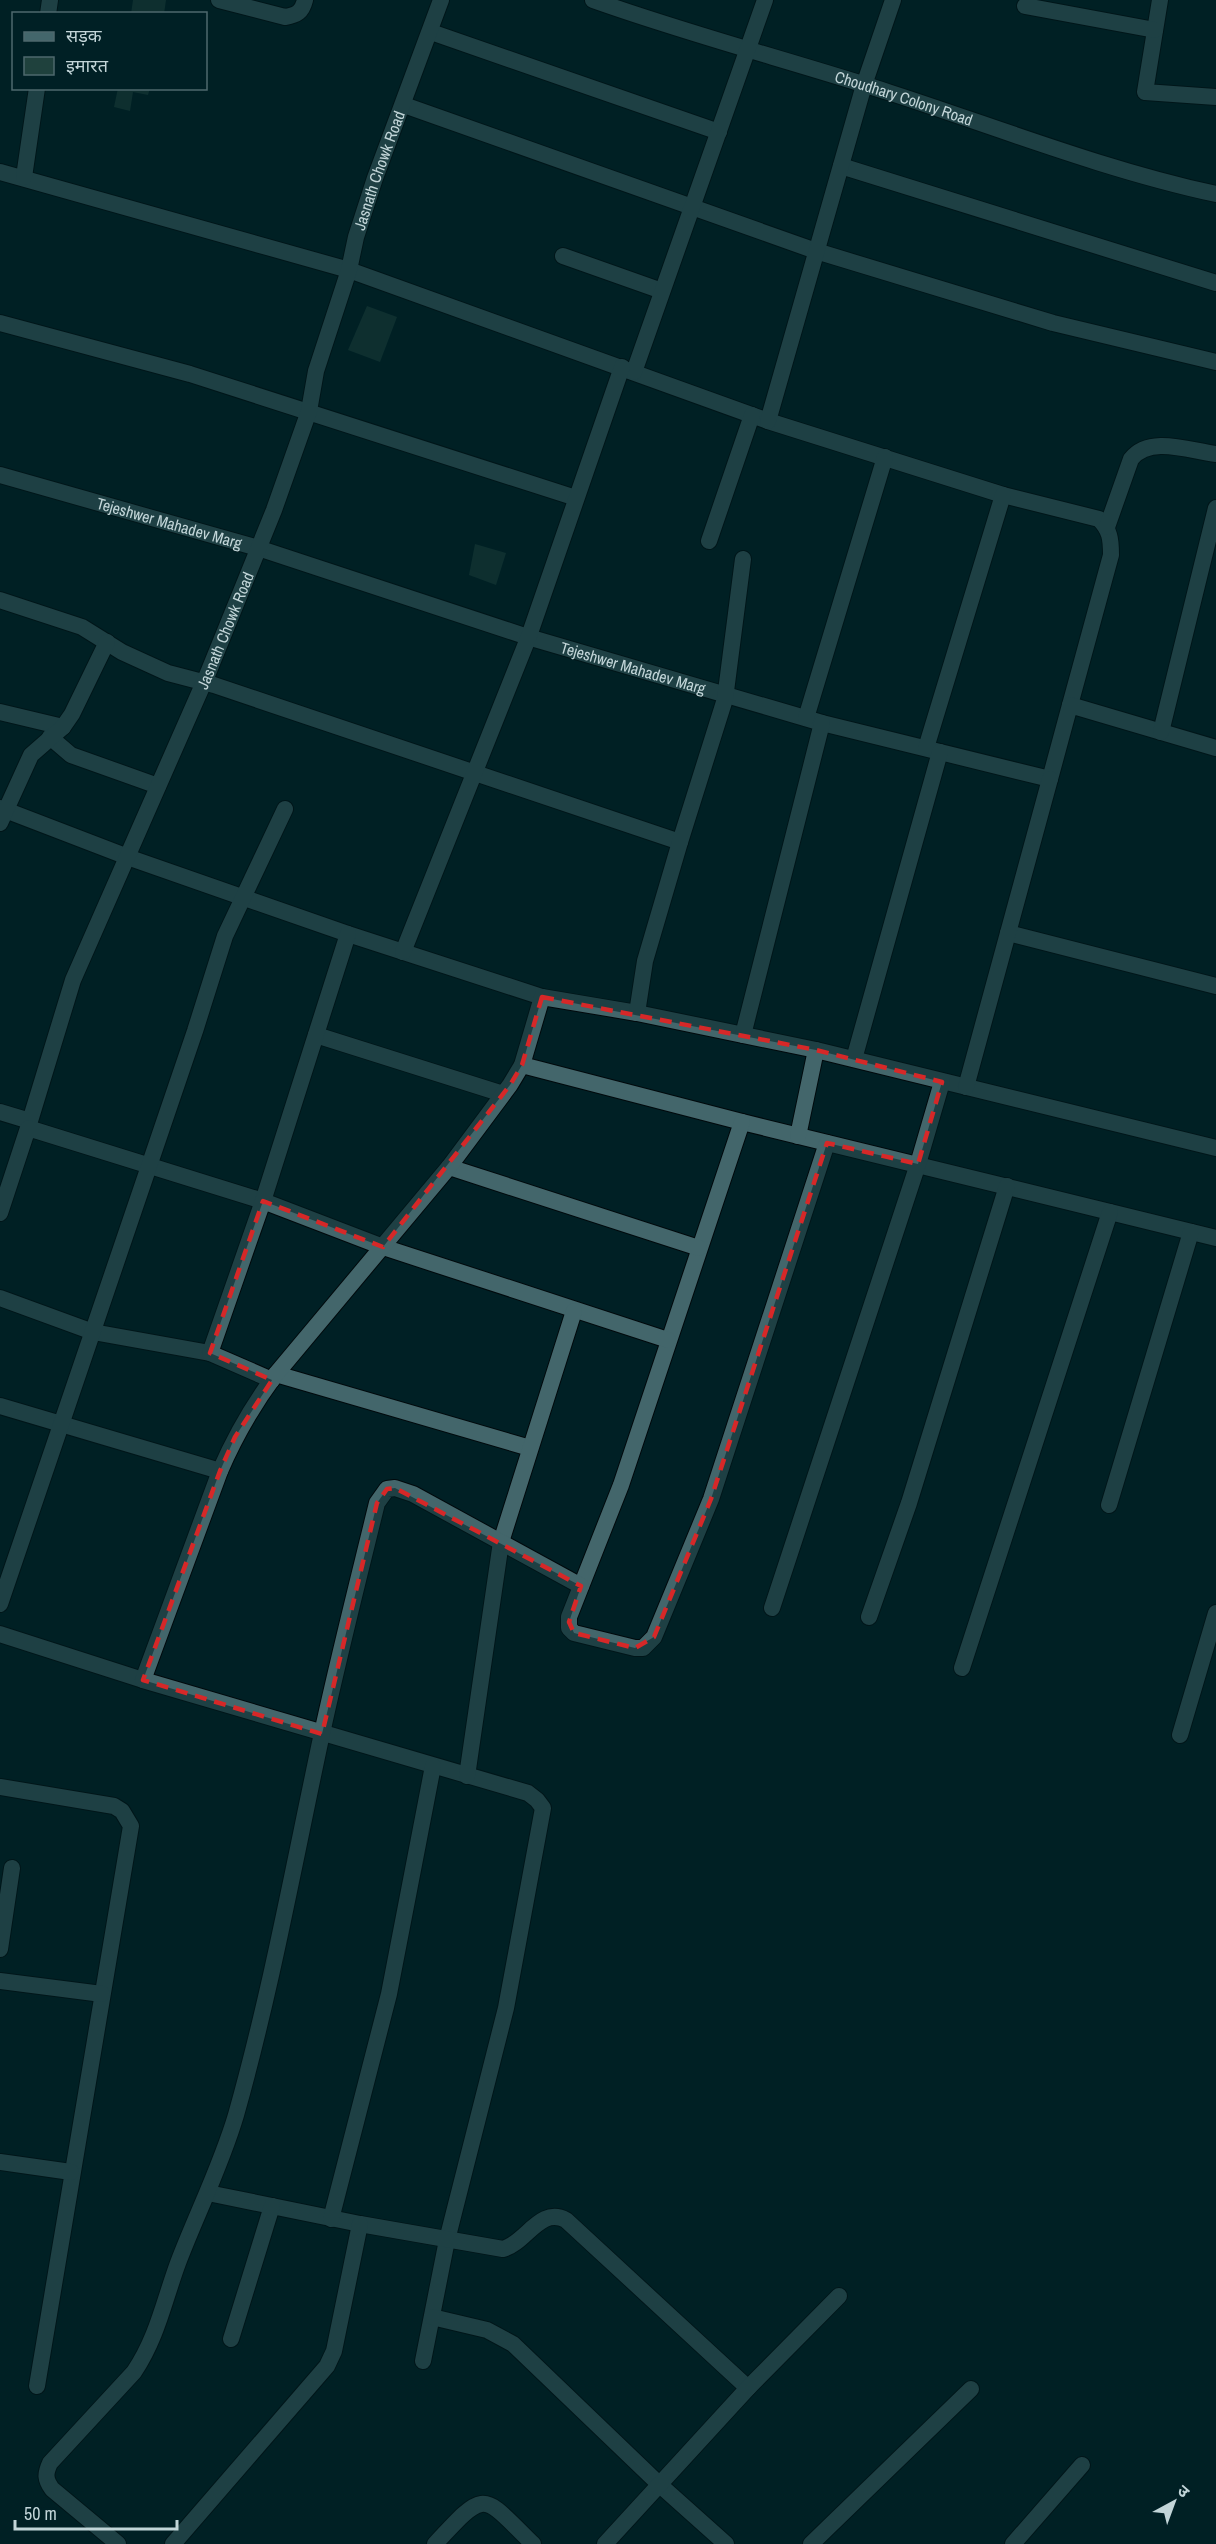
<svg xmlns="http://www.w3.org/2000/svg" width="1216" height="2544" font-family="'Archivo Narrow','Noto Sans Devanagari',sans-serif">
<rect width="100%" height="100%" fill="#002025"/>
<g fill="#1f413d">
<polygon points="133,0 166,0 164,14 131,14"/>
<polygon points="118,88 150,88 148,95 133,92 130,111 114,107"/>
<polygon points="367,306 397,317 380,362 348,350"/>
<polygon points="475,544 506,553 496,585 469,575"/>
</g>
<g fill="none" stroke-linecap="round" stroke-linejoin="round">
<defs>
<g id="minor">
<path d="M219,0L285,17C297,15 302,12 305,0"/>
<path id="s1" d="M593,0C691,35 792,61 891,93C999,128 1105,170 1216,194"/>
<polyline points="1160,0 1145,92 1216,97"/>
<polyline points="1025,6 1155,30"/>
<polyline points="48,14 50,0"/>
<polyline points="431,32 719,132"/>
<polyline points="404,105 816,251 1053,323 1216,362"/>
<polyline points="841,166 1216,283"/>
<path d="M0,172L349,270L768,421L1003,495L1099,519C1110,530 1111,539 1111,555L1070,705"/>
<polyline points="24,177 37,88"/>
<polyline points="563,256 662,291"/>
<polyline points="0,323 190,374 576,498"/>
<polyline points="634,372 765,0"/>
<polyline points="768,421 864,85 893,0"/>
<path id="s2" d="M0,475L258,548L528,637L822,723L1050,779L1070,705L1216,748"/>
<path d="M1107,527L1131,459C1150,435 1190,451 1216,454"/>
<polyline points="709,541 752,415"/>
<polyline points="0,600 82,627 122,652 168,673 214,685 680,842"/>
<polyline points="0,712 63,727"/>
<polyline points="806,718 885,457"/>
<polyline points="1161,732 1216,508"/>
<polyline points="50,737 71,755 158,786"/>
<polyline points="926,748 1003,495"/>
<polyline points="0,808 133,859 348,934 542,997 637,1013 816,1050 1216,1148"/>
<polyline points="0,823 31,755 63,727 72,714 107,642"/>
<polyline points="1008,933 1216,986"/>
<polyline points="403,952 529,636 622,367"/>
<polyline points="637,1013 645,961 680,842 725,699 743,559"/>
<polyline points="316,1035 503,1094"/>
<polyline points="743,1035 822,723"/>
<polyline points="854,1059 940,752"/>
<polyline points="522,1065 742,1122 1216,1238"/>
<polyline points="966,1087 1050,779"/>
<path id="s3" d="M0,1112L30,1121L73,980L208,673L274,510L309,411L316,371L349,270L356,237L375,178L441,0"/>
<polyline points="742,1122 621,1485 569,1617 569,1628 574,1633 635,1648 643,1648 654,1637 711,1499 827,1143"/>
<polyline points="798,1136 816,1050"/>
<polyline points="449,1167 699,1248"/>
<polyline points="0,1213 28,1128 263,1201 383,1247 668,1340"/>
<polyline points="0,1298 93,1332 210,1353 272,1380"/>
<polyline points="210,1353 263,1201 348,934"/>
<polyline points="276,1374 530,1448"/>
<polyline points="0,1406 220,1471"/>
<polyline points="1109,1505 1191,1232"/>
<polyline points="0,1604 195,1031 225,936 285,809"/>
<polyline points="772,1608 918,1164 942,1082"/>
<polyline points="869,1617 909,1503 1007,1186"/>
<polyline points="0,1634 143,1680 528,1793 537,1800 543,1808 506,2008 447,2240 423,2361"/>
<polyline points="962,1668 1110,1212"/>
<path d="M143,1680L220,1471C235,1436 253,1405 276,1374L449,1167L510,1085L522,1065L542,997"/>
<polyline points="1180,1735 1216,1613"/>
<polyline points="467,1776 501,1542 574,1311"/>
<polyline points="0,1787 114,1806 122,1811 131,1826 37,2386"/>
<polyline points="0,1949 12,1868"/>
<polyline points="0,1981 102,1994"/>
<polyline points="0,2162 71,2172"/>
<path d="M208,2193L360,2224L503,2249C526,2243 540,2206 566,2220L748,2388"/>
<polyline points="331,2219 389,1994 433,1766"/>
<polyline points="432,2317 487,2330 513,2344 660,2485 726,2544"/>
<polyline points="231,2339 272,2206"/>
<path d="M118,2544L52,2489C45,2479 45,2474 50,2463L134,2372C157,2338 164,2301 178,2263C197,2213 221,2166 236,2115C271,1991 294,1864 321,1738C338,1659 358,1581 377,1503L387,1489L395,1488L413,1494L581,1586"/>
<polyline points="173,2544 327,2366 334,2351 360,2224"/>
<path d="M435,2544C487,2488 481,2493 533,2544"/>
<polyline points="605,2544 748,2388 839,2296"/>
<polyline points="811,2544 971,2389"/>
<polyline points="1013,2544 1082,2465"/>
</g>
</defs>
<use href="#minor" stroke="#00090c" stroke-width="18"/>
<use href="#minor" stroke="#43666b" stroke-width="16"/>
</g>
<path d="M0 0H1216V2544H0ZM542,997L816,1050L942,1082L918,1164L827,1143L711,1499L654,1637L635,1648L574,1633L569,1622L581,1586L395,1488L387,1489L377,1503L322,1734L143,1680L220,1471L235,1437L272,1380L210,1353L263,1201L383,1247L510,1085L522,1065Z" fill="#002025" fill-opacity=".55" fill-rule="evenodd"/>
<path fill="none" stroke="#d62828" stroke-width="4.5" stroke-dasharray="12 8" stroke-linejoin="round" d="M542,997L816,1050L942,1082L918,1164L827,1143L711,1499L654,1637L635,1648L574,1633L569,1622L581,1586L395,1488L387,1489L377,1503L322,1734L143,1680L220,1471L235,1437L272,1380L210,1353L263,1201L383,1247L510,1085L522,1065Z"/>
<g text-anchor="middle" stroke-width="4.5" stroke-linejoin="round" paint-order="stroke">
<g font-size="16" fill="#c2d5d8" stroke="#002025">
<text dy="6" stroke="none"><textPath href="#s1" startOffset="326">Choudhary Colony Road</textPath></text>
<text dy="6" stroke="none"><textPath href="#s3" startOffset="1046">Jasnath Chowk Road</textPath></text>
<text dy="6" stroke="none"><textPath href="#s2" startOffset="176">Tejeshwer Mahadev Marg</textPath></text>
<text dy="6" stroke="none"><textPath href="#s3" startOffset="560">Jasnath Chowk Road</textPath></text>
<text dy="6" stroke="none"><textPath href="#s2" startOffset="662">Tejeshwer Mahadev Marg</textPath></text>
</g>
</g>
<rect x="12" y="12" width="195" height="78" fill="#002025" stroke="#4e686d" stroke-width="1.5"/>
<rect x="24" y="32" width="30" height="9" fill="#43666b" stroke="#4e686d" stroke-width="1.5"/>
<text x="66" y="42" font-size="18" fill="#c2d5d8">सड़क</text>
<rect x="24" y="57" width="30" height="18" fill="#1f413d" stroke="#4e686d" stroke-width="1.5"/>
<text x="66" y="72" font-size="18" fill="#c2d5d8">इमारत</text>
<g transform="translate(1174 2502) rotate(41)" stroke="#002025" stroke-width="4.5" paint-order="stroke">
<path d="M0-4.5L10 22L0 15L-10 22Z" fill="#c2d5d8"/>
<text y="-9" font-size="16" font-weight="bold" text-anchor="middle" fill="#c2d5d8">उ</text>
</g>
<path d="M15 2520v9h162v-9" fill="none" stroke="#c2d5d8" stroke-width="3"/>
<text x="24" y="2520" font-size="18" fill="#c2d5d8" stroke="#002025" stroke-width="4.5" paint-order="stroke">50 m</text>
</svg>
